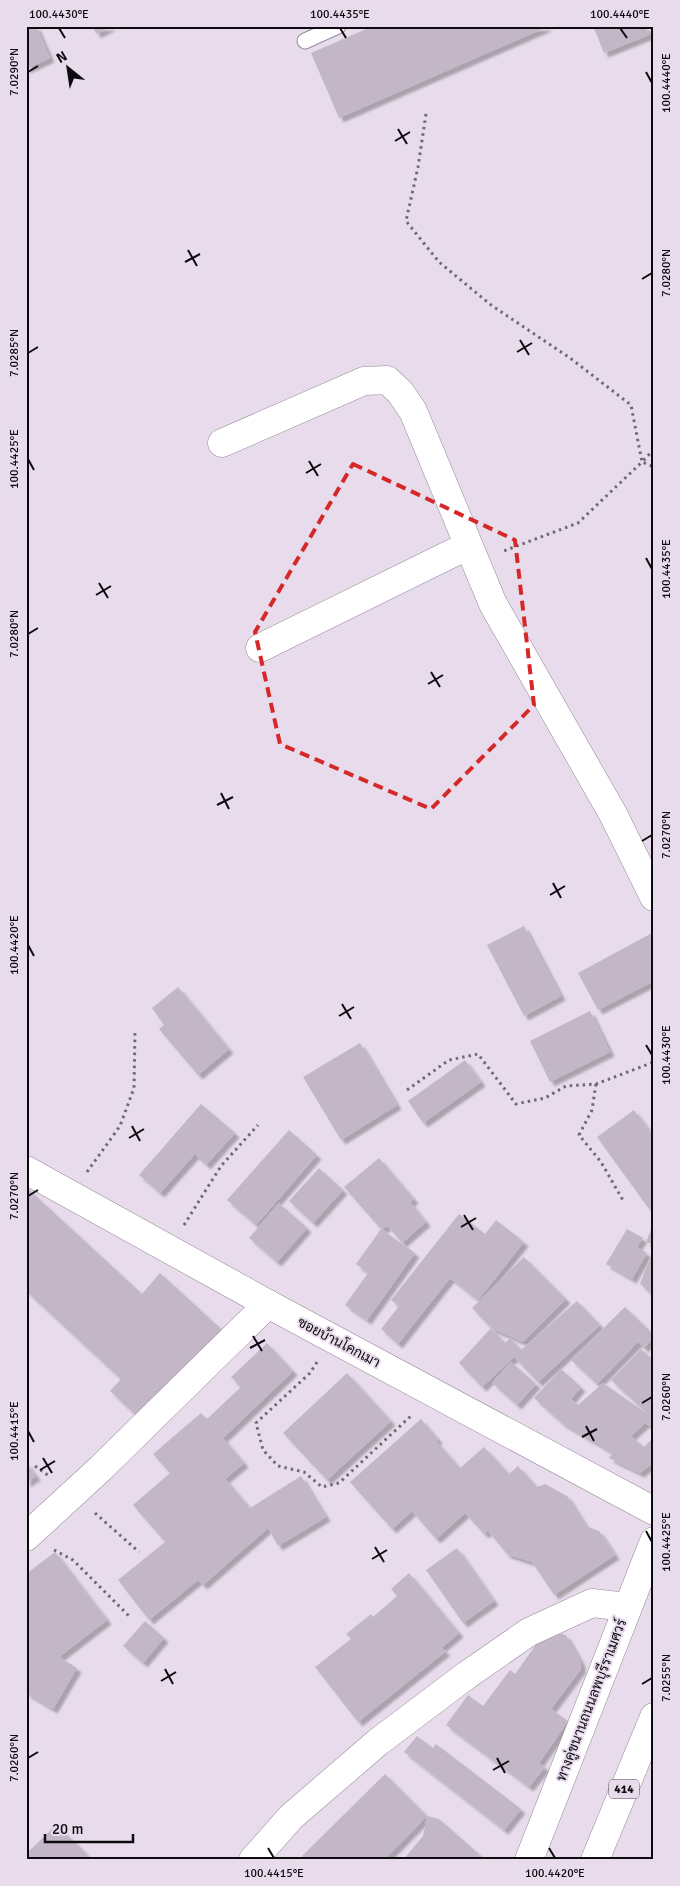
<svg xmlns="http://www.w3.org/2000/svg" width="680" height="1886" font-family="Signika,Sarabun,sans-serif">
<defs>
<filter id="shadow"><feDropShadow dx="4.5" dy="4.5" stdDeviation="1" flood-color="#0004"/></filter>
</defs>
<rect width="100%" height="100%" fill="#e8dcec"/>
<g fill="#c3b7c7" filter="url(#shadow)">
<polygon points="26,26 36,26 50,58 26,69"/>
<polygon points="93,26 112,26 96,34"/>
<polygon points="373,26 549,26 339,118 311,53"/>
<polygon points="593,26 645,26 649,35 604,53"/>
<polygon points="524,926 561,996 524,1016 487,945"/>
<polygon points="652,933 654,981 598,1010 578,973"/>
<polygon points="178,987 229,1049 198,1075 159,1029 164,1025 152,1008"/>
<polygon points="590,1011 610,1052 550,1082 530,1041"/>
<polygon points="360,1043 397,1105 341,1140 303,1077"/>
<polygon points="465,1060 481,1082 423,1123 408,1101"/>
<polygon points="201,1104 235,1133 206,1165 195,1154 160,1193 139,1175"/>
<polygon points="634,1110 654,1137 652,1213 597,1137"/>
<polygon points="289,1130 317,1155 256,1225 227,1200"/>
<polygon points="379,1158 414,1199 410,1202 426,1222 402,1243 388,1226 381,1229 344,1187"/>
<polygon points="319,1168 343,1190 313,1223 289,1201"/>
<polygon points="26,1187 142,1294 160,1273 221,1329 139,1418 110,1391 121,1379 26,1291"/>
<polygon points="279,1203 307,1228 277,1262 249,1238"/>
<polygon points="459,1214 485,1234 496,1220 524,1242 478,1300 450,1278 398,1344 381,1329 399,1306 391,1300"/>
<polygon points="654,1222 654,1245 646,1242"/>
<polygon points="381,1229 415,1253 367,1320 345,1305 368,1273 356,1264"/>
<polygon points="627,1229 643,1238 637,1247 647,1253 632,1279 606,1264"/>
<polygon points="654,1248 654,1296 640,1284"/>
<polygon points="524,1257 566,1299 523,1342 491,1328 472,1308"/>
<polygon points="577,1301 600,1325 538,1382 514,1357 482,1387 459,1363 491,1328 505,1343 510,1338 521,1350"/>
<polygon points="625,1307 654,1335 654,1338 644,1348 638,1342 597,1384 571,1360"/>
<polygon points="267,1343 293,1371 223,1438 244,1463 225,1479 250,1508 301,1476 326,1517 278,1546 268,1528 203,1585 198,1580 149,1620 118,1580 165,1542 133,1505 170,1473 153,1454 201,1413 207,1419 241,1387 231,1377"/>
<polygon points="641,1349 654,1361 654,1429 645,1423 631,1436 644,1447 654,1437 654,1462 640,1473 609,1458 613,1453 562,1423 534,1398 561,1369 581,1387 571,1399 578,1405 603,1383 649,1415 611,1380"/>
<polygon points="511,1362 536,1384 517,1405 492,1383"/>
<polygon points="347,1373 391,1421 327,1480 283,1433"/>
<polygon points="421,1419 438,1439 436,1441 460,1468 484,1447 509,1474 518,1466 537,1487 545,1484 567,1496 586,1526 599,1531 615,1555 554,1595 532,1562 507,1554 488,1531 484,1534 465,1513 436,1539 412,1511 392,1529 350,1482"/>
<polygon points="26,1462 36,1476 26,1483"/>
<polygon points="457,1548 494,1601 463,1623 426,1570"/>
<polygon points="55,1552 107,1620 59,1657 77,1668 53,1709 26,1693 26,1574"/>
<polygon points="409,1573 459,1633 441,1648 446,1651 358,1722 315,1667 351,1639 346,1634 371,1614 373,1617 397,1596 391,1589"/>
<polygon points="145,1621 164,1638 143,1663 123,1646"/>
<polygon points="552,1632 566,1635 581,1662 581,1669 551,1709 568,1721 539,1763 545,1767 529,1787 446,1725 468,1695 483,1706 510,1670 515,1674 540,1639"/>
<polygon points="417,1736 433,1748 436,1744 521,1809 504,1830 404,1752"/>
<polygon points="385,1774 427,1816 384,1860 306,1860 302,1856"/>
<polygon points="427,1816 439,1819 480,1855 476,1860 403,1860 423,1836"/>
<polygon points="56,1825 79,1846 92,1860 31,1860 26,1854"/>
</g>
<g fill="none" stroke-linecap="round" stroke-linejoin="round">
<defs>
<polyline id="lane" points="305,41 338,26"/>
<g id="street">
<polyline points="222,443 364,381 387,380 400,392 413,411 493,604 613,814 654,897"/>
<polyline points="260,648 467,546"/>
<polyline points="26,1537 101,1468 268,1304"/>
</g>
<g id="secondary">
<polyline points="26,1170 268,1304 654,1511"/>
<polyline points="253,1860 291,1817 378,1742 467,1675 529,1632 592,1603 627,1607"/>
<polyline points="529,1860 654,1541"/>
</g>
<polyline id="primary" points="595,1860 654,1717"/>
</defs>
<use href="#lane" stroke="#958a98" stroke-width="17"/>
<use href="#street" stroke="#958a98" stroke-width="29"/>
<use href="#secondary" stroke="#958a98" stroke-width="29"/>
<use href="#primary" stroke="#958a98" stroke-width="29"/>
<g stroke="#706973" stroke-width="3" stroke-dasharray="2.5 4" stroke-linecap="butt">
<polyline points="426,114 418,167 406,221 439,262 491,305 570,358 631,405 642,462 578,523 501,552"/>
<polyline points="654,449 642,462 654,467"/>
<polyline points="596,1084 592,1110 579,1135 601,1162 624,1202"/>
<polyline points="407,1090 449,1060 478,1054 516,1104 545,1098 566,1086 596,1084 654,1062"/>
<polyline points="87,1172 120,1126 134,1088 135,1032"/>
<polyline points="184,1225 221,1166 258,1125"/>
<polyline points="317,1362 310,1373 256,1423 263,1450 278,1466 304,1472 322,1487 339,1483 413,1414"/>
<polyline points="35,1466 49,1476"/>
<polyline points="95,1513 139,1552"/>
<polyline points="54,1550 73,1560 130,1617"/>
</g>
<use href="#lane" stroke="#fff" stroke-width="15"/>
<use href="#street" stroke="#fff" stroke-width="28"/>
<use href="#secondary" stroke="#fff" stroke-width="28"/>
<use href="#primary" stroke="#fff" stroke-width="28"/>
</g>
<path fill="none" stroke="#d62828" stroke-width="4" stroke-dasharray="10 6" stroke-linejoin="round" d="M353,464L515,540L534,705L431,809L280,744L255,632Z"/>
<path fill="none" stroke="#0e0b10" stroke-width="2" d="M59,28L65,38M340,28L346,38M620,28L627,38M28,72L38,66M646,72L652,83M398,129L407,144M395,141L410,132M188,250L197,266M185,262L200,254M642,279L652,273M520,340L529,355M517,352L532,343M28,353L38,347M28,459L34,470M309,461L318,476M306,473L321,464M646,558L652,569M99,583L108,598M96,595L111,586M28,634L38,628M431,672L440,687M428,684L443,675M221,793L229,809M217,805L233,797M642,841L652,835M553,883L561,898M550,895L565,886M28,945L34,956M342,1004L351,1019M339,1016L354,1007M646,1045L652,1055M132,1126L140,1141M129,1138L144,1129M28,1196L38,1190M464,1215L473,1230M461,1227L476,1218M253,1336L262,1351M250,1348L265,1340M642,1403L652,1397M586,1426L594,1441M28,1431L34,1442M582,1437L597,1429M43,1458L52,1473M40,1470L55,1461M646,1531L652,1542M375,1547L384,1562M372,1559L387,1550M165,1669L173,1684M161,1681L176,1672M642,1684L652,1678M28,1758L38,1752M497,1758L505,1773M493,1770L509,1761M268,1848L274,1858M549,1848L555,1858"/>
<g text-anchor="middle" stroke-width="4" stroke-linejoin="round" paint-order="stroke">
<rect fill="#e8dcec" stroke="#4f4a52" stroke-width="1" x="609" y="1779.5" width="30" height="19" rx="4"/>
<g font-size="12" font-weight="bold" fill="#0e0b10">
<text x="624" y="1793">414</text>
</g>
<g font-size="14" fill="#0e0b10" stroke="#e8dcec">
<text transform="translate(339 1342) rotate(28)" y="5">ซอยบ้านโคกเมา</text>
<text transform="translate(591 1700) rotate(-69)" y="5">ทางคู่ขนานถนนลพบุรีราเมศวร์</text>
</g>
</g>
<rect width="680" height="1886" fill="none" stroke="#e8dcec" stroke-width="55"/>
<g transform="translate(68 68) rotate(330)" stroke="#e8dcec" stroke-width="4" paint-order="stroke">
<path d="M0-4L9 19L0 12L-9 19Z" fill="#0e0b10"/>
<text y="-8" font-size="14" font-weight="bold" text-anchor="middle" fill="#0e0b10">N</text>
</g>
<path d="M45 1834v8h88v-8" fill="none" stroke="#0e0b10" stroke-width="2.5"/>
<text x="52" y="1834" font-size="15" fill="#0e0b10" stroke="#e8dcec" stroke-width="4" paint-order="stroke">20 m</text>
<rect x="28" y="28" width="624" height="1830" fill="none" stroke="#0e0b10" stroke-width="2"/>
<g font-size="12" text-anchor="middle" fill="#0e0b10">
<text x="59" y="18">100.4430°E</text>
<text x="340" y="18">100.4435°E</text>
<text x="620" y="18">100.4440°E</text>
<text transform="translate(14 72) rotate(-90)" y="4">7.0290°N</text>
<text transform="translate(666 83) rotate(-90)" y="4">100.4440°E</text>
<text transform="translate(666 273) rotate(-90)" y="4">7.0280°N</text>
<text transform="translate(14 353) rotate(-90)" y="4">7.0285°N</text>
<text transform="translate(14 459) rotate(-90)" y="4">100.4425°E</text>
<text transform="translate(666 569) rotate(-90)" y="4">100.4435°E</text>
<text transform="translate(14 634) rotate(-90)" y="4">7.0280°N</text>
<text transform="translate(666 835) rotate(-90)" y="4">7.0270°N</text>
<text transform="translate(14 945) rotate(-90)" y="4">100.4420°E</text>
<text transform="translate(666 1055) rotate(-90)" y="4">100.4430°E</text>
<text transform="translate(14 1196) rotate(-90)" y="4">7.0270°N</text>
<text transform="translate(666 1397) rotate(-90)" y="4">7.0260°N</text>
<text transform="translate(14 1431) rotate(-90)" y="4">100.4415°E</text>
<text transform="translate(666 1542) rotate(-90)" y="4">100.4425°E</text>
<text transform="translate(666 1678) rotate(-90)" y="4">7.0255°N</text>
<text transform="translate(14 1758) rotate(-90)" y="4">7.0260°N</text>
<text x="274" y="1877">100.4415°E</text>
<text x="555" y="1877">100.4420°E</text>
</g>
</svg>
